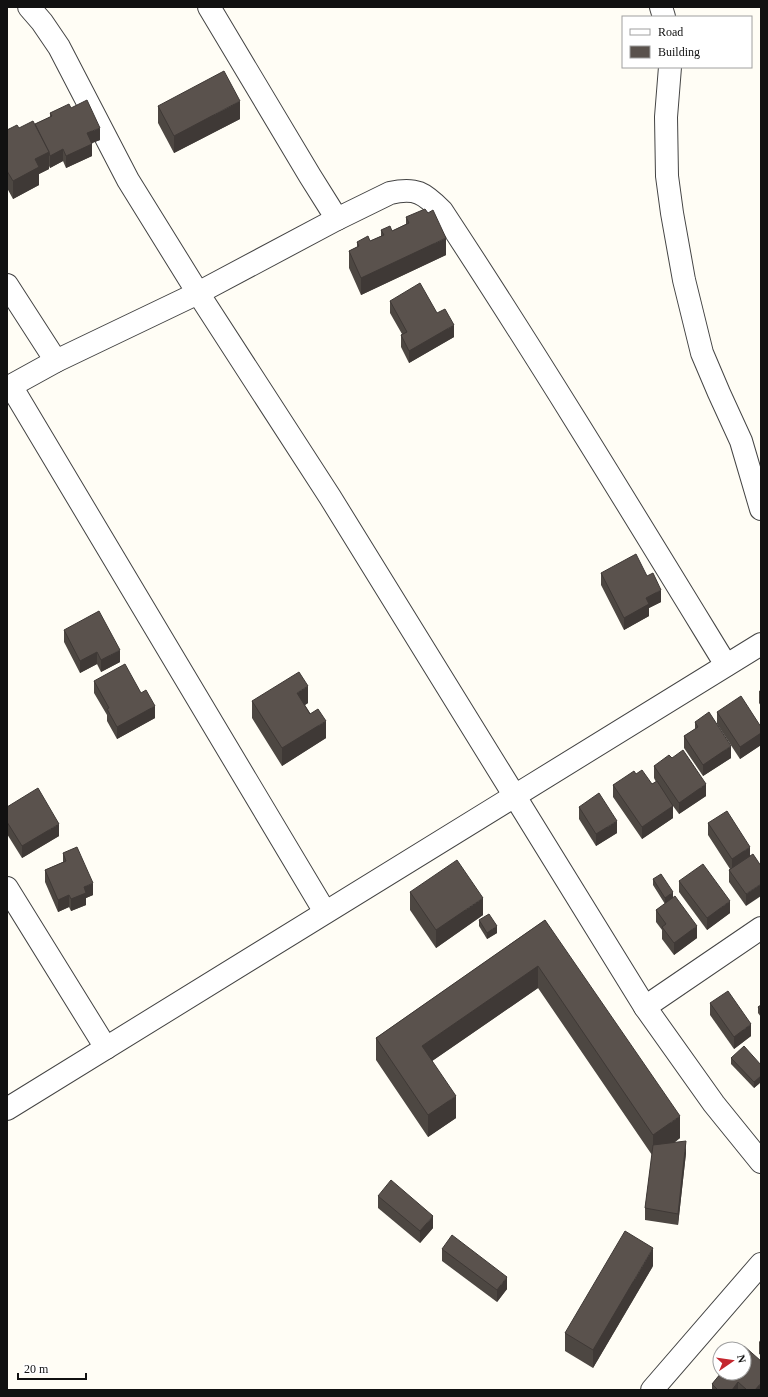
<svg xmlns="http://www.w3.org/2000/svg" width="768" height="1397" font-family="'Times New Roman',serif">
<rect width="100%" height="100%" fill="#fffdf5"/>
<g fill="none" stroke-linecap="round" stroke-linejoin="round">
<defs>
<g id="minor">
<polyline points="29,7 42,22 59,47 128,180 198,293 330,497 645,1007 714,1104 761,1162"/>
<path d="M209,7L310,176L337,219L390,193C416,187 424,193 442,211C540,360 633,513 726,665"/>
<polyline points="661,7 664,17"/>
<polyline points="670,67 666,117 667,176 672,213 684,280 702,353 719,393 741,441 761,509"/>
<polyline points="7,285 56,361"/>
<polyline points="11,386 325,912"/>
<polyline points="7,388 56,361 198,293 337,219"/>
<polyline points="7,888 106,1048"/>
<polyline points="645,1007 761,928"/>
<polyline points="7,1109 761,644"/>
<polyline points="652,1390 761,1264"/>
</g>
</defs>
<use href="#minor" stroke="#444" stroke-width="24"/>
<use href="#minor" stroke="#fff" stroke-width="22"/>
</g>
<g fill="#4d4742">
<polygon points="158,106 240,119 174,153 158,123"/>
<polygon points="71,108 100,140 92,143 92,156 66,168 63,161 50,168 49,166 49,169 39,174 39,185 13,199 7,188 7,130 35,126 35,124 50,117 50,113"/>
<polygon points="406,217 446,255 361,295 349,268 349,251 357,247 357,242 370,241 381,236 381,230 392,231 406,224"/>
<polygon points="390,301 437,313 454,337 409,363 401,347 401,335 402,334 390,313"/>
<polygon points="601,573 647,576 661,602 649,608 649,616 624,630 601,585"/>
<polygon points="64,630 120,662 101,672 97,664 80,673 64,642"/>
<polygon points="94,681 141,693 155,718 117,739 107,721 107,715 94,693"/>
<polygon points="761,690 761,706 759,703 759,691"/>
<polygon points="252,701 308,703 305,705 326,738 282,766 252,718"/>
<polygon points="717,712 761,727 761,745 740,759 717,724"/>
<polygon points="695,722 731,758 703,776 684,748 684,736 695,729"/>
<polygon points="672,758 706,796 679,814 673,806 673,818 642,839 613,797 613,785 636,774 652,784 656,782 654,778 654,766"/>
<polygon points="7,807 59,836 22,858 7,834"/>
<polygon points="579,807 617,833 596,846 579,819"/>
<polygon points="708,823 750,856 746,906 729,882 729,870 730,869 708,835"/>
<polygon points="63,853 93,895 86,898 86,905 71,911 69,907 58,912 45,882 45,870 63,862"/>
<polygon points="653,879 673,897 697,938 674,955 662,939 662,930 656,922 656,910 665,904 653,885"/>
<polygon points="679,881 730,913 707,930 679,892"/>
<polygon points="410,892 483,915 436,948 410,910"/>
<polygon points="479,920 497,933 487,939 479,926"/>
<polygon points="545,920 680,1138 674,1143 686,1153 678,1225 645,1220 645,1208 652,1155 538,988 432,1061 456,1118 428,1137 376,1060 376,1038"/>
<polygon points="710,1003 751,1036 734,1049 710,1015"/>
<polygon points="761,1005 761,1017 758,1013 758,1007"/>
<polygon points="731,1058 761,1065 761,1082 754,1088 731,1064"/>
<polygon points="378,1196 433,1228 420,1243 378,1208"/>
<polygon points="442,1249 507,1289 497,1302 442,1261"/>
<polygon points="653,1266 593,1368 565,1351 565,1333"/>
<polygon points="761,1339 761,1355 759,1354 759,1342"/>
<polygon points="744,1346 761,1390 712,1390 712,1384"/>
</g>
<g fill="#3f3936">
<polygon points="240,101 240,119 174,153 174,136"/>
<polygon points="100,128 100,140 87,145 87,133"/>
<polygon points="92,144 92,156 66,168 66,156"/>
<polygon points="63,149 63,161 50,168 50,156"/>
<polygon points="49,152 49,169 39,174 39,185 13,199 13,181 35,159"/>
<polygon points="446,238 446,255 361,295 361,278"/>
<polygon points="454,325 454,337 409,363 409,351"/>
<polygon points="661,590 661,602 649,608 649,616 624,630 624,618 646,598"/>
<polygon points="120,650 120,662 101,672 101,660"/>
<polygon points="97,652 97,664 80,673 80,661"/>
<polygon points="308,686 308,703 297,710 297,693"/>
<polygon points="155,706 155,718 117,739 117,727"/>
<polygon points="326,721 326,738 282,766 282,748"/>
<polygon points="761,733 761,745 740,759 740,747"/>
<polygon points="731,746 731,758 703,776 703,765"/>
<polygon points="706,784 706,796 679,814 679,803"/>
<polygon points="673,806 673,818 642,839 642,827"/>
<polygon points="617,821 617,833 596,846 596,834"/>
<polygon points="59,824 59,836 22,858 22,846"/>
<polygon points="750,847 750,859 732,871 732,859"/>
<polygon points="93,883 93,895 86,898 86,905 71,911 71,899 84,887"/>
<polygon points="761,884 761,896 746,906 746,894"/>
<polygon points="673,892 673,898 665,904 665,898"/>
<polygon points="69,895 69,907 58,912 58,900"/>
<polygon points="483,898 483,915 436,948 436,930"/>
<polygon points="730,901 730,913 707,930 707,918"/>
<polygon points="497,926 497,933 487,939 487,933"/>
<polygon points="697,926 697,938 674,955 674,943"/>
<polygon points="538,966 538,988 422,1068 422,1046"/>
<polygon points="751,1024 751,1036 734,1049 734,1037"/>
<polygon points="761,1076 761,1082 754,1088 754,1082"/>
<polygon points="456,1096 456,1118 428,1137 428,1115"/>
<polygon points="680,1116 680,1138 653,1157 653,1135"/>
<polygon points="686,1141 686,1153 678,1225 678,1214"/>
<polygon points="433,1216 433,1228 420,1243 420,1231"/>
<polygon points="653,1248 653,1266 593,1368 593,1350"/>
<polygon points="507,1277 507,1289 497,1302 497,1290"/>
<polygon points="738,1382 738,1390 732,1390"/>
<polygon points="761,1383 761,1390 755,1390"/>
</g>
<g fill="#5a524d" stroke="#3f3936">
<polygon points="224,71 240,101 174,136 158,106"/>
<polygon points="87,100 100,128 87,133 92,144 66,156 63,149 50,156 49,152 35,124 52,116 50,113 69,104 71,108"/>
<polygon points="33,121 49,152 35,159 39,167 13,181 7,171 7,130 17,125 19,128"/>
<polygon points="425,209 428,213 433,210 446,238 361,278 349,251 359,246 357,242 368,236 370,241 384,235 381,230 390,226 392,231 409,223 406,217"/>
<polygon points="420,283 437,313 445,309 454,325 409,351 401,335 407,332 390,301"/>
<polygon points="636,554 647,576 653,573 661,590 646,598 649,604 624,618 601,573"/>
<polygon points="99,611 120,650 101,660 97,652 80,661 64,630"/>
<polygon points="125,664 141,693 146,690 155,706 117,727 107,709 109,708 94,681"/>
<polygon points="299,672 308,686 297,693 310,714 318,709 326,721 282,748 252,701"/>
<polygon points="741,696 761,727 761,733 740,747 717,712"/>
<polygon points="709,712 731,746 703,765 684,736 698,727 695,722"/>
<polygon points="683,750 706,784 679,803 654,766 669,755 672,758"/>
<polygon points="642,770 652,784 657,781 673,806 642,827 613,785 634,771 636,774"/>
<polygon points="38,788 59,824 22,846 7,822 7,807"/>
<polygon points="599,793 617,821 596,834 579,807"/>
<polygon points="727,811 750,847 732,859 708,823"/>
<polygon points="77,847 93,883 84,887 86,893 71,899 69,895 58,900 45,870 66,861 63,853"/>
<polygon points="753,854 761,866 761,884 746,894 729,870"/>
<polygon points="457,860 483,898 436,930 410,892"/>
<polygon points="703,864 730,901 707,918 679,881"/>
<polygon points="661,874 673,892 665,898 653,879"/>
<polygon points="675,896 697,926 674,943 662,927 666,924 656,910"/>
<polygon points="489,914 497,926 487,933 479,920"/>
<polygon points="545,920 680,1116 653,1135 538,966 422,1046 456,1096 428,1115 376,1038"/>
<polygon points="728,991 751,1024 734,1037 710,1003"/>
<polygon points="761,1005 761,1011 758,1007"/>
<polygon points="744,1046 761,1065 761,1076 754,1082 731,1058"/>
<polygon points="686,1141 678,1214 645,1208 653,1145"/>
<polygon points="391,1180 433,1216 420,1231 378,1196"/>
<polygon points="625,1231 653,1248 593,1350 565,1333"/>
<polygon points="452,1235 507,1277 497,1290 442,1249"/>
<polygon points="744,1346 761,1361 761,1383 755,1390 747,1390 738,1382 732,1390 718,1390 712,1384 721,1373 744,1373 744,1349 742,1349"/>
</g>
<rect width="768" height="1397" fill="none" stroke="#111111" stroke-width="16"/>
<rect x="622" y="16" width="130" height="52" fill="#ffffff" stroke="#a0a0a0"/>
<rect x="630" y="29" width="20" height="6" fill="#ffffff" stroke="#a0a0a0"/>
<text x="658" y="36" font-size="12" fill="#111111">Road</text>
<rect x="630" y="46" width="20" height="12" fill="#5a524d" stroke="#a0a0a0"/>
<text x="658" y="56" font-size="12" fill="#111111">Building</text>
<g transform="translate(732 1361) rotate(77)"><circle r="19" fill="#ffffff" stroke="#a0a0a0"/>
<path d="M0-3L7 15L0 10L-7 15Z" fill="#c4262e"/>
<text y="-6" font-size="11" font-weight="bold" text-anchor="middle" fill="#111111">N</text>
</g>
<path d="M18 1373v6h68v-6" fill="none" stroke="#111111" stroke-width="2"/>
<text x="24" y="1373" font-size="12" fill="#111111" stroke="#ffffff" stroke-width="3" paint-order="stroke">20 m</text>
</svg>
